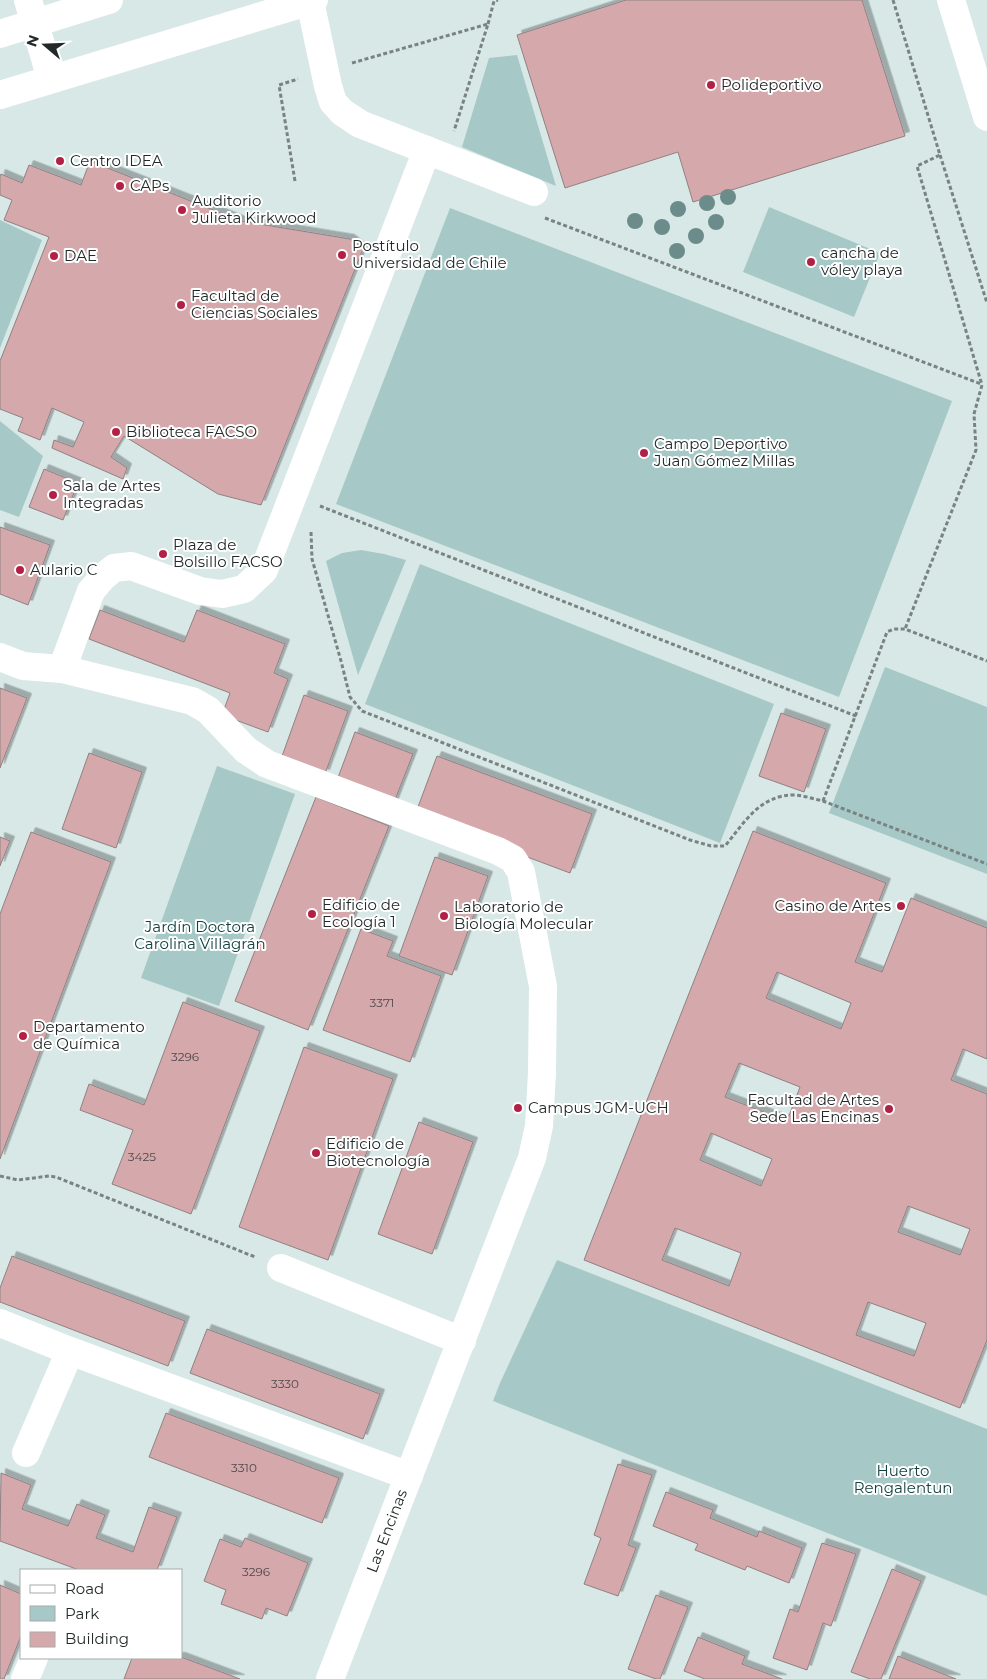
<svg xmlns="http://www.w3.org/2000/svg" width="987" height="1679" font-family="Montserrat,sans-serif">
<defs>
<filter id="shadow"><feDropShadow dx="4.5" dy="-4.5" stdDeviation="0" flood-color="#0004"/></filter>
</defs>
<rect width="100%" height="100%" fill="#d7e8e7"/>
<g fill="#a6c9c7">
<polygon points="517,55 556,186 462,147 489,58"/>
<polygon points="769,207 880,253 854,317 743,272"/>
<polygon points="450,208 952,401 839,697 336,504"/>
<polygon points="0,220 42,240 0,348"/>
<polygon points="0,421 43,456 19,517 0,510"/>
<polygon points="361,550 384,554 406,560 358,675 326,561 342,553"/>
<polygon points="420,564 774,704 720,843 365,704"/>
<polygon points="885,667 987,707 987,874 829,813"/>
<polygon points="217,766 295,794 219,1006 141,978"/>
<polygon points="557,1260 987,1429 987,1596 493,1401 500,1383"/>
</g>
<g fill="#d5a8ac" stroke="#908182" fill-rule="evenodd" filter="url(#shadow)">
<polygon points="626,0 862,0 905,136 693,202 678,152 565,188 517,35"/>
<polygon points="90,161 241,221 350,239 363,249 261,505 218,494 124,436 111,457 127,468 123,479 52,448 54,440 73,447 84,422 52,408 40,440 18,431 23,418 0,409 0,361 49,237 4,220 12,200 0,195 0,176 1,174 22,183 29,165 81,185"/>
<polygon points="44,469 78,483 63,520 29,507"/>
<polygon points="0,527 50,545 28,605 0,594"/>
<polygon points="100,610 184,642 197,610 285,644 274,673 288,679 268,732 222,715 230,693 89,639"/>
<polygon points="0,688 27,698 0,768"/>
<polygon points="304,695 348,711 325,774 281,759"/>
<polygon points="781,713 826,729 804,792 759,776"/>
<polygon points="355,732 413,754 393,805 336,783"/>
<polygon points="89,753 142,772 116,848 62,829"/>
<polygon points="437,756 592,814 570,873 415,815"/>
<polygon points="316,797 389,826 308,1030 235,1001"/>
<path d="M753,831L886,883L855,962L882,972L911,898L987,928V1059L963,1049L951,1080L987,1094V1340L960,1408L584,1260ZM777,972L851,1003L841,1029L766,998ZM739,1063L800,1087L787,1121L725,1097ZM711,1133L772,1159L761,1186L700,1160ZM908,1206L970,1229L960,1255L898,1232ZM675,1228L741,1253L729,1286L662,1260ZM868,1302L926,1323L914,1356L856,1335Z"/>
<polygon points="31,832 111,862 0,1159 0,914"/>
<polygon points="0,837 10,841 0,866"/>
<polygon points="435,857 488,876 452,975 399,956"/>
<polygon points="361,929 393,941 387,956 441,976 410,1062 323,1030"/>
<polygon points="183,1002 260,1031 191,1214 112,1184 133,1130 80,1110 89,1084 144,1105"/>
<polygon points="304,1047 393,1079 328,1260 239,1227"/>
<polygon points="419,1122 473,1142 432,1254 378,1234"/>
<polygon points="12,1256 185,1321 168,1366 0,1302 0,1288"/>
<polygon points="207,1329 380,1394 363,1439 190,1373"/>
<polygon points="166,1413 339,1478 322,1523 149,1457"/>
<polygon points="618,1464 652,1475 628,1545 636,1548 618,1596 584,1584 601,1538 594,1535"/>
<polygon points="1,1473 31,1485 22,1509 68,1526 77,1504 105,1515 96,1538 133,1552 149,1507 177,1517 157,1570 79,1570 0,1541"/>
<polygon points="666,1492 713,1510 710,1518 757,1537 759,1531 802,1548 789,1583 747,1566 745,1570 695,1550 698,1544 653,1526"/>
<polygon points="245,1538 308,1563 287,1616 266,1608 262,1619 221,1604 226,1590 204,1581 220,1539 241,1547"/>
<polygon points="822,1543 856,1554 831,1626 823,1623 807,1670 773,1658 790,1609 798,1612"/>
<polygon points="892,1569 921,1581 881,1679 870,1679 851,1672"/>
<polygon points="0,1585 21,1594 21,1636 4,1679 0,1679"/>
<polygon points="656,1595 688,1607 660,1679 656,1679 628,1669"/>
<polygon points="698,1637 745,1656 742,1664 782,1679 705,1679 684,1671"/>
<polygon points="898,1656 956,1679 889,1679"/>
<polygon points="181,1657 240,1679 124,1679 132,1658"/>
</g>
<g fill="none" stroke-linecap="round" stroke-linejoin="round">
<g stroke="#788382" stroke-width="3" stroke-dasharray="4 2.5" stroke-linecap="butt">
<polyline points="893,0 940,155 917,166 982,385 974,414 976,450 905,629"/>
<polyline points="488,24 494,1 498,0"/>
<polyline points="352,63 488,24 454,131"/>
<polyline points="940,155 987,303"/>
<polyline points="295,181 279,85 298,79"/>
<polyline points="545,218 981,384"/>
<polyline points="320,506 856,716"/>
<path d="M311,532L312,559L341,661L350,697L362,711L690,840L711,846H725C745,822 760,794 796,795C805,796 814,799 823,801L987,864"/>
<polyline points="823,801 887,632 894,629 905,629 987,661"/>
<polyline points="0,1176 18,1180 49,1176 56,1177 255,1257"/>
</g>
<g stroke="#fff" stroke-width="28">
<polyline points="28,0 51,79"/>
<polyline points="951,0 987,117"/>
<polyline points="310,1 328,86 333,102 342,112 360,124 534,192"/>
<polyline points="0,34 109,0"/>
<polyline points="0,95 314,0"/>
<polyline points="0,657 23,666 62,669 192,701 208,710 246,750 267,764 498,851 513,859 521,872 543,986 542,1073 539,1126 532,1158 330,1679"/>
<polyline points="62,669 91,591 103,577 114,568 131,566 200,591 222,594 244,589 264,570 427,150"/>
<polyline points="281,1268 462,1341"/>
<polyline points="0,1323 70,1351 409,1476"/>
<polyline points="26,1453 70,1351"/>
<polyline points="25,1679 34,1658"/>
</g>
</g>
<g fill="#6b8c8b">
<circle cx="728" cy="197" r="8"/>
<circle cx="707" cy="203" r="8"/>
<circle cx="678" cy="209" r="8"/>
<circle cx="635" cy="221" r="8"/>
<circle cx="716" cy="222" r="8"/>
<circle cx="662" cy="227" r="8"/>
<circle cx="696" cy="236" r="8"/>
<circle cx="677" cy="251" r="8"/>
</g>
<g fill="#b22045" stroke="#fff" stroke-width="2">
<circle cx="711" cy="85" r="5"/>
<circle cx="60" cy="161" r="5"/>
<circle cx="120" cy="186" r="5"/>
<circle cx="182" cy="210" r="5"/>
<circle cx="342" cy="255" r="5"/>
<circle cx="54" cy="256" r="5"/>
<circle cx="811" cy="262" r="5"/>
<circle cx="181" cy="305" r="5"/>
<circle cx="116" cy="432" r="5"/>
<circle cx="644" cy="453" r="5"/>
<circle cx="53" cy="495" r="5"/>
<circle cx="163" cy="554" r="5"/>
<circle cx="20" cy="570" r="5"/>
<circle cx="901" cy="906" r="5"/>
<circle cx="312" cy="914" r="5"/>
<circle cx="444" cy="916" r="5"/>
<circle cx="23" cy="1036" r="5"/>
<circle cx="518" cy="1108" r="5"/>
<circle cx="889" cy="1109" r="5"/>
<circle cx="316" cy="1153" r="5"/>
</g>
<g text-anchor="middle" stroke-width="4" stroke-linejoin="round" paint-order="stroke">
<g font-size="12" fill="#50494a">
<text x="382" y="1007">3371</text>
<text x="185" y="1061">3296</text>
<text x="142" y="1161">3425</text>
<text x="285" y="1388">3330</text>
<text x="244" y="1472">3310</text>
<text x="256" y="1576">3296</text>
</g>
<g font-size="15" fill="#232929" stroke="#fff" text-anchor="start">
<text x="721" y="90">Polideportivo</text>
<text x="70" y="166">Centro IDEA</text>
<text x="130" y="191">CAPs</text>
<text x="192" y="206">Auditorio<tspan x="192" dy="17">Julieta Kirkwood</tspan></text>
<text x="352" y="251">Postítulo<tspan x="352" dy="17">Universidad de Chile</tspan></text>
<text x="821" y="258">cancha de<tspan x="821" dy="17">vóley playa</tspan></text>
<text x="64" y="261">DAE</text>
<text x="191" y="301">Facultad de<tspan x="191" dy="17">Ciencias Sociales</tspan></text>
<text x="126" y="437">Biblioteca FACSO</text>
<text x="654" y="449">Campo Deportivo<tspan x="654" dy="17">Juan Gómez Millas</tspan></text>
<text x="63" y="491">Sala de Artes<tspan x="63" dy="17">Integradas</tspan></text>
<text x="173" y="550">Plaza de<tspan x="173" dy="17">Bolsillo FACSO</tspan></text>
<text x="30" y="575">Aulario C</text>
<text x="322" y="910">Edificio de<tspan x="322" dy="17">Ecología 1</tspan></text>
<text x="891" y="911" text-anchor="end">Casino de Artes</text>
<text x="454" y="912">Laboratorio de<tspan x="454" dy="17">Biología Molecular</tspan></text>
<text x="33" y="1032">Departamento<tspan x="33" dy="17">de Química</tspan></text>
<text x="879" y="1105" text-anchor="end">Facultad de Artes<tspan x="879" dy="17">Sede Las Encinas</tspan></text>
<text x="528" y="1113">Campus JGM-UCH</text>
<text x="326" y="1149">Edificio de<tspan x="326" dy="17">Biotecnología</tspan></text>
</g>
<g font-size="15" fill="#12413f" stroke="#fff">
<text x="200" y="932">Jardín Doctora<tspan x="200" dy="17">Carolina Villagrán</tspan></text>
<text x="903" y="1476">Huerto<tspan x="903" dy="17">Rengalentun</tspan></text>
</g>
<g font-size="15" fill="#232929" stroke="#fff">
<text transform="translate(387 1531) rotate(-69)" y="5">Las Encinas</text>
</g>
</g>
<rect x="20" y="1569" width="162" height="90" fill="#ffffff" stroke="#a7a9a9"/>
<rect x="30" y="1585" width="25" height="8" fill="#ffffff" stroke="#a7a9a9"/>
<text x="65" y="1594" font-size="15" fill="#232929">Road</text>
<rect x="30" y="1606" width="25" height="15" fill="#a6c9c7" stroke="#a7a9a9"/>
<text x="65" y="1619" font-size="15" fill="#232929">Park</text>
<rect x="30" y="1632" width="25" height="15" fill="#d5a8ac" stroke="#a7a9a9"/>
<text x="65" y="1644" font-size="15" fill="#232929">Building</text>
<g transform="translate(45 45) rotate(289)" stroke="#ffffff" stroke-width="4" paint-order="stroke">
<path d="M0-4L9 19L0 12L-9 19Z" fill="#232929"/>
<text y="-8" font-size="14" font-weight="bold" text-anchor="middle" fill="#232929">N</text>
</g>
</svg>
